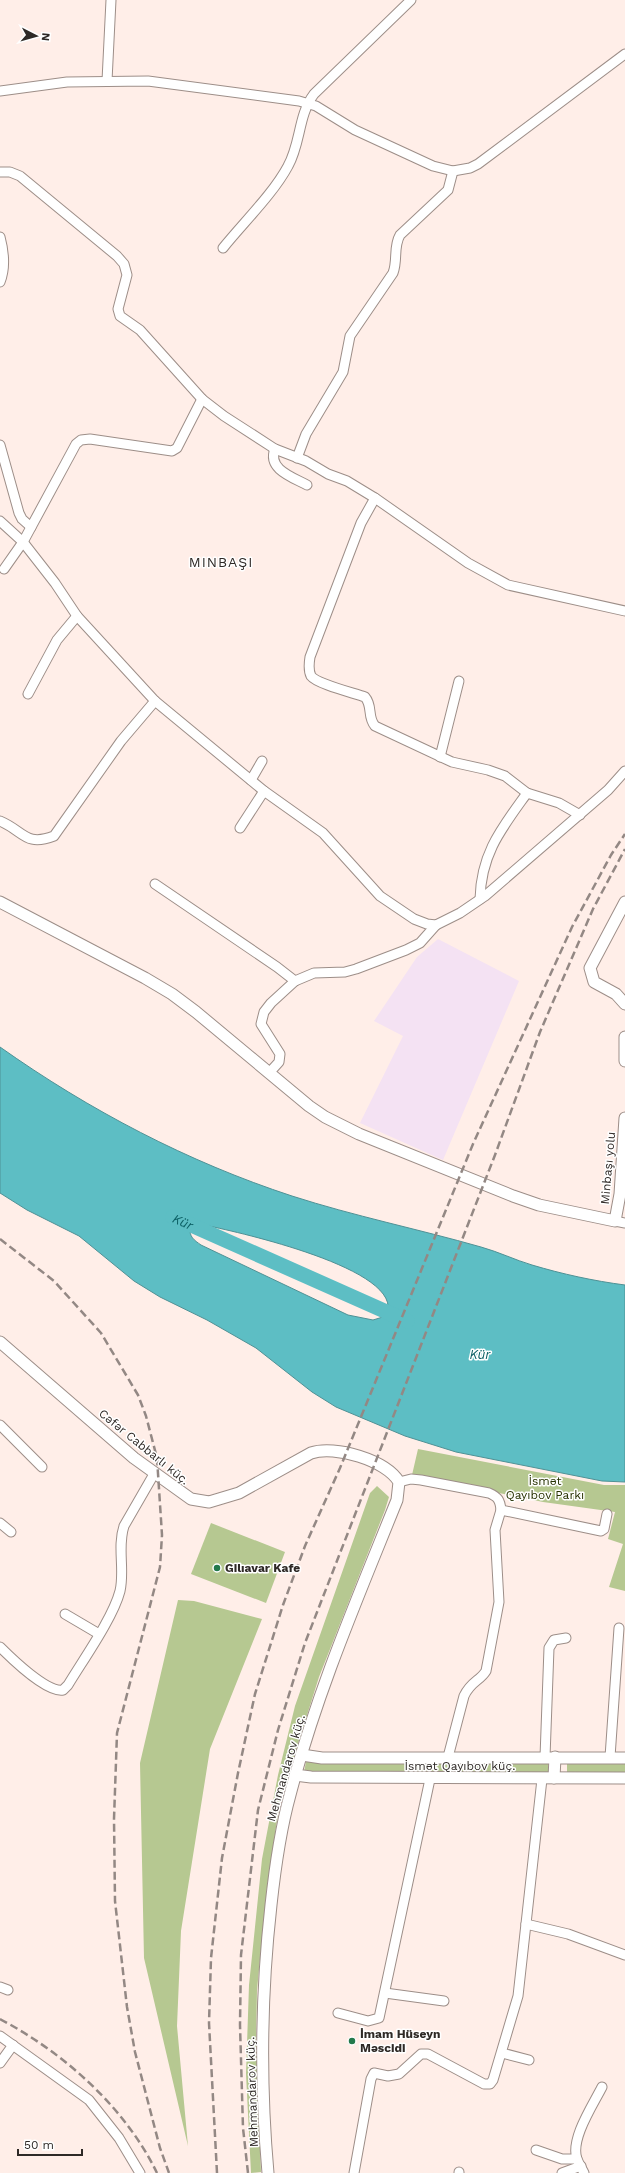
<svg xmlns="http://www.w3.org/2000/svg" width="625" height="2173" font-family="'Work Sans',sans-serif">
<rect width="100%" height="100%" fill="#ffeee8"/>
<polygon fill="#f4e2f3" points="438,939 519,981 443,1160 360,1123 403,1036 374,1021 417,957"/>
<g fill="#b6c891">
<polygon points="418,1449 604,1485 625,1485 625,1591 609,1587 623,1544 608,1539 615,1512 543,1502 412,1475"/>
<polygon points="377,1486 389,1497 385,1510 319,1677 280,1801 267,1887 257,1990 256,2044 261,2172 251,2173 246,2074 249,1985 262,1859 278,1775 295,1706 370,1493"/>
<polygon points="211,1523 285,1552 266,1603 191,1574"/>
<polygon points="178,1600 194,1601 262,1619 210,1749 181,1931 177,2026 188,2146 144,1958 140,1763"/>
<polygon points="306,1762 548,1764 549,1773 304,1772"/>
<polygon points="625,1763 625,1773 567,1773 567,1764"/>
</g>
<path fill="#5dbec4" stroke="#4f9195" fill-rule="evenodd" d="M0,1047C89,1110 188,1162 292,1196C354,1216 418,1229 481,1247C499,1252 515,1260 532,1265C562,1274 594,1281 625,1285V1482L602,1481L456,1452L405,1436L336,1407L312,1392L256,1348L207,1320L160,1297L134,1281L79,1236L27,1210L0,1193ZM199,1224C230,1230 410,1269 386,1316L373,1320L348,1315L201,1245C194,1240 189,1237 190,1227Z"/>
<g fill="none" stroke-linecap="round" stroke-linejoin="round">
<path stroke="#5dbec4" stroke-width="15" id="s1" d="M173,1217L407,1321"/>
<defs>
<g id="minor">
<polyline points="107,81 111,0"/>
<polyline points="0,91 67,82 148,81 299,101 316,106 355,130 433,166 453,171 470,168 478,164 625,54"/>
<polyline points="0,172 10,172 20,176 117,256 124,264 127,275 118,309 120,316 140,330 202,399 224,416 275,449 306,461 328,474 347,481 375,498 468,563 508,585 625,611"/>
<path d="M0,237C4,252 6,267 0,282"/>
<path d="M223,248C243,223 273,194 288,166C301,143 298,115 314,94L411,0"/>
<polyline points="0,445 19,513 22,519 31,527"/>
<path d="M275,449C267,469 292,477 307,485"/>
<path d="M297,458L306,434L343,372L350,336L393,273C398,260 393,247 400,235L448,190L453,171"/>
<path d="M375,498L361,523L310,657C309,663 308,670 311,676C317,684 354,693 365,697C373,706 367,717 375,726L452,762L488,770L505,776L527,793L559,803L580,815"/>
<polyline points="0,521 23,542 55,583 77,616 155,701 264,791 323,833 380,896 414,919 427,924 436,925 460,913 485,896 608,790 625,771"/>
<polyline points="4,569 23,542 76,444 81,440 90,439 172,451 177,448 202,399"/>
<polyline points="28,694 57,640 77,616"/>
<polyline points="440,757 459,681"/>
<polyline points="251,780 262,761"/>
<path d="M0,821C24,831 25,847 54,836L121,741L155,701"/>
<polyline points="240,828 264,791"/>
<polyline points="155,884 277,967 295,981"/>
<path d="M480,899C481,853 502,828 527,793"/>
<polyline points="269,1073 279,1062 280,1054 261,1024 264,1012 271,1003 295,981 314,973 345,972 356,969 406,950 420,943 436,925"/>
<polyline points="615,1221 625,1223"/>
<polyline points="0,1425 42,1467"/>
<path d="M399,1482L411,1479L421,1480L489,1493C498,1497 500,1500 501,1510L601,1531L604,1529L607,1514"/>
<polyline points="0,1523 11,1532"/>
<polyline points="65,1614 99,1634"/>
<path d="M0,1647C12,1659 47,1693 63,1690L68,1685C83,1660 113,1618 120,1591C125,1570 117,1547 124,1526L154,1474"/>
<path d="M448,1757L464,1696C471,1681 480,1681 486,1671L499,1602L495,1530L501,1510"/>
<polyline points="545,1757 549,1648 554,1640 566,1638"/>
<polyline points="610,1757 619,1628"/>
<polyline points="526,1924 568,1934 625,1955"/>
<polyline points="0,1987 8,1990"/>
<polyline points="385,1993 444,2001"/>
<polyline points="338,2013 368,2021 379,2018 430,1779"/>
<polyline points="0,2036 89,2100 119,2138 140,2173"/>
<polyline points="502,2053 529,2060"/>
<polyline points="0,2063 13,2045"/>
<polyline points="536,2150 562,2159 577,2159"/>
<polyline points="354,2173 371,2079 374,2073 388,2076 399,2074 421,2054 428,2054 484,2084 490,2084 493,2080 518,1996 542,1779"/>
<polyline points="459,2173 459,2172"/>
<polyline points="562,2173 581,2166"/>
<path d="M584,2173C582,2169 579,2164 577,2159C570,2139 593,2105 602,2087"/>
</g>
<g id="tertiary">
<polyline points="0,902 145,978 172,994 196,1012 309,1106 325,1117 359,1134 513,1196 539,1205 615,1221 620,1194 625,1118"/>
<polyline points="625,902 590,968 594,982 616,994 625,1004"/>
<polyline points="625,1037 625,1061"/>
<path d="M0,1342L134,1458L191,1499L209,1502L239,1493L311,1453C335,1445 386,1460 399,1482L397,1500C358,1597 316,1694 290,1795C280,1831 275,1868 271,1905C261,1994 260,2084 268,2173"/>
<polyline points="302,1755 322,1758 625,1758"/>
<polyline points="295,1775 311,1777 625,1778"/>
<polyline points="554,1778 555,1757"/>
</g>
</defs>
<use href="#minor" stroke="#9d8e88" stroke-width="11"/>
<use href="#tertiary" stroke="#9d8e88" stroke-width="13"/>
<use href="#minor" stroke="#fff" stroke-width="9"/>
<use href="#tertiary" stroke="#fff" stroke-width="11"/>
<g stroke="#938884" stroke-width="2.5" stroke-dasharray="8 4" stroke-linecap="butt">
<polyline points="0,1239 54,1281 101,1333 138,1395 146,1416 157,1458 162,1535 160,1567 117,1733 114,1819 115,1901 127,2007 135,2052 160,2148 169,2173"/>
<path d="M0,2019C64,2053 125,2107 157,2173"/>
<polyline points="217,2173 209,2023 211,1958 222,1858 238,1773 255,1694 283,1605 305,1546 340,1468 473,1144 572,927 611,855 625,834"/>
<polyline points="248,2173 243,2128 240,2025 241,1955 258,1810 278,1730 305,1643 495,1155 540,1032 593,909 625,849"/>
</g>
</g>
<g fill="#23794c" stroke="#fff" stroke-width="1.5">
<circle cx="217" cy="1568" r="4"/>
<circle cx="352" cy="2041" r="4"/>
</g>
<g text-anchor="middle" stroke-width="3" stroke-linejoin="round" paint-order="stroke">
<g font-size="12" fill="#2e2926" stroke="#fff">
<text transform="translate(608 1168) rotate(-85)" y="4">Minbaşı yolu</text>
<text transform="translate(144 1447) rotate(39)" y="4">Cəfər Cabbarlı küç.</text>
<text x="460" y="1770">İsmət Qayıbov küç.</text>
<text transform="translate(286 1768) rotate(-74)" y="4">Mehmandarov küç.</text>
<text transform="translate(252 2092) rotate(-92)" y="4">Mehmandarov küç.</text>
</g>
<g font-size="12" fill="#263100" stroke="#fff">
<text x="545" y="1485">İsmət<tspan x="545" dy="14">Qayıbov Parkı</tspan></text>
</g>
<g font-size="12" font-weight="bold" fill="#2e2926" stroke="#fff" text-anchor="start">
<text x="225" y="1572">Gilıavar Kafe</text>
<text x="360" y="2038">İmam Hüseyn<tspan x="360" dy="14">Məscidi</tspan></text>
</g>
<g font-size="13" font-style="italic" fill="#0c6065" stroke="#fff">
<text dy="5" stroke="none"><textPath href="#s1" startOffset="11">Kür</textPath></text>
<text x="480" y="1359">Kür</text>
</g>
<g font-size="14" letter-spacing="1" fill="#2e2926" stroke="#fff">
<text x="221" y="567">MINBAŞI</text>
</g>
</g>
<g transform="translate(36 36) rotate(96)" stroke="#ffffff" stroke-width="3" paint-order="stroke">
<path d="M0-3L7 15L0 10L-7 15Z" fill="#2e2926"/>
<text y="-6" font-size="11" font-weight="bold" text-anchor="middle" fill="#2e2926">N</text>
</g>
<path d="M18 2149v6h64v-6" fill="none" stroke="#2e2926" stroke-width="2"/>
<text x="24" y="2149" font-size="12" fill="#2e2926" stroke="#ffffff" stroke-width="3" paint-order="stroke">50 m</text>
</svg>
